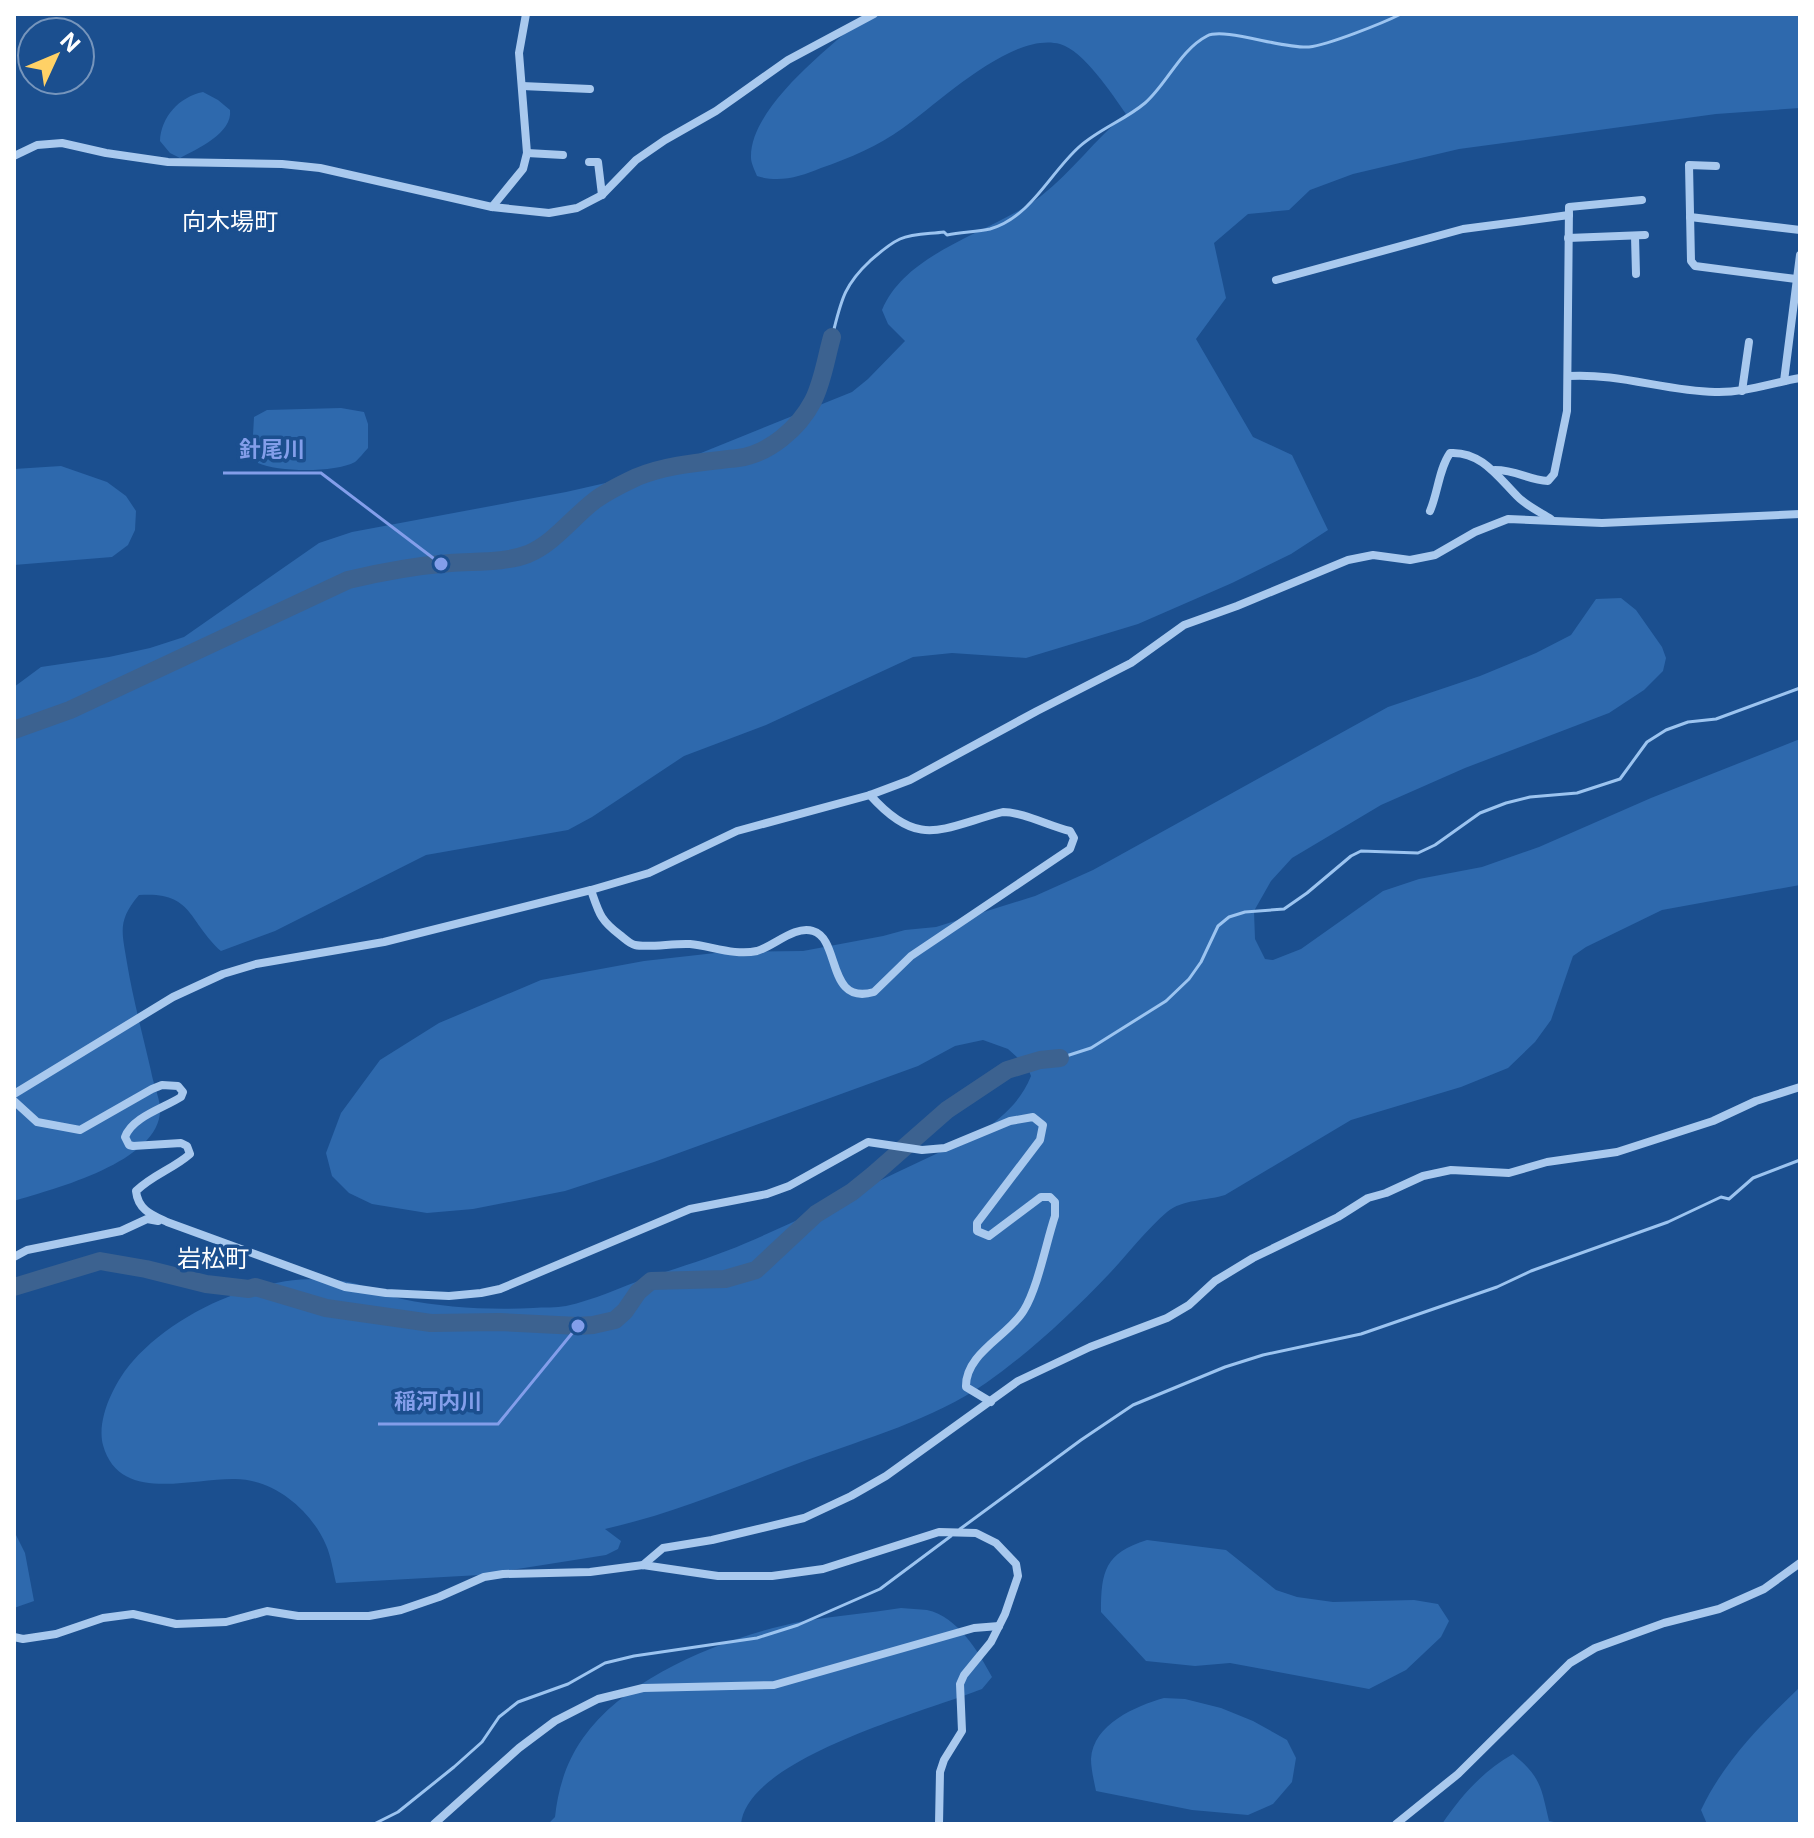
<svg xmlns="http://www.w3.org/2000/svg" width="1814" height="1838" font-family="Inter,'Noto Sans JP',sans-serif">
<rect width="100%" height="100%" fill="#1b4f8f"/>
<g fill="#2e69ad">
<path d="M867,14H1800V108L1716,114L1459,149L1353,174L1310,190L1289,210L1248,214L1214,243L1226,298L1196,339L1253,437L1292,455L1328,530L1291,554L1232,583L1138,624L1026,658L952,653L913,657L766,725L684,756L592,817L568,830L426,855L275,931L221,951C187,920 193,891 139,895C117,921 122,932 127,963C133,999 143,1036 151,1071C153,1083 159,1096 160,1107C164,1161 54,1189 14,1201V687L41,667L109,657L150,648L184,637L319,543L352,532L566,492L654,472L852,392L868,379L905,341L888,324L882,310C907,250 993,233 1041,196C1072,172 1095,139 1126,114C1112,94 1084,51 1060,44C1012,31 939,103 903,128C878,146 850,158 821,168C800,177 779,183 757,176C755,171 751,163 751,158C749,107 833,45 867,14Z"/>
<path d="M203,92L218,100L230,110C233,133 197,149 180,158L170,153L160,141C161,117 179,97 203,92Z"/>
<path d="M341,408L364,412L368,424V448C364,452 359,459 355,462C335,473 277,472 258,463L253,435L254,417L267,410Z"/>
<polygon points="61,466 107,482 126,496 136,511 135,530 128,545 112,557 14,565 14,469"/>
<path d="M1621,598L1636,610L1662,647L1666,658L1663,671L1644,690L1609,713L1465,768L1381,805L1292,858L1271,881L1254,911L1255,939L1265,959L1273,960L1301,949L1383,891L1419,879L1482,867L1539,847L1651,798L1800,739V885L1662,910L1586,947L1573,956L1551,1020L1535,1042L1508,1068L1461,1087L1351,1120L1225,1195C1206,1201 1183,1199 1167,1212C1147,1229 1127,1255 1109,1274C1072,1313 1030,1352 986,1383C932,1420 867,1438 807,1460C740,1485 675,1513 605,1529L621,1541L618,1549L606,1555L480,1575L336,1583C333,1571 331,1556 326,1545C311,1510 274,1479 235,1479C191,1478 119,1504 103,1445C96,1419 115,1381 133,1361C182,1306 278,1266 353,1283C370,1287 385,1296 402,1299C446,1308 490,1310 533,1308C544,1307 556,1308 566,1306C594,1300 621,1287 647,1278C680,1267 714,1257 746,1243C825,1209 901,1169 979,1134C1002,1117 1020,1103 1031,1076L1027,1066L1008,1049L983,1040L955,1046L918,1066L654,1162L565,1191L473,1209L427,1213L372,1204L349,1193L332,1176L326,1153L341,1113L380,1060L439,1023L541,980L644,961L724,952L803,951L883,936L905,930L936,927L1035,896L1093,870L1388,707L1480,676L1536,653L1571,635L1596,599Z"/>
<polygon points="14,1531 25,1553 34,1601 14,1608"/>
<path d="M1147,1540L1226,1550L1276,1590L1297,1597L1333,1602L1414,1600L1438,1604L1449,1621L1441,1637L1406,1670L1369,1689L1230,1663L1195,1666L1146,1661L1101,1612C1101,1571 1105,1553 1147,1540Z"/>
<path d="M901,1608C909,1609 919,1609 927,1610C958,1617 978,1651 992,1677L982,1689C927,1711 747,1758 741,1824H548L555,1817C558,1789 566,1762 583,1738C627,1675 731,1635 804,1621C836,1616 869,1613 901,1608Z"/>
<path d="M1800,1687V1824H1707L1701,1810C1724,1761 1762,1724 1800,1687Z"/>
<path d="M1164,1698L1185,1699L1221,1708L1253,1721L1287,1740L1296,1758L1292,1782L1273,1804L1248,1815L1192,1810L1096,1791C1094,1781 1091,1769 1091,1759C1093,1724 1136,1706 1164,1698Z"/>
<path d="M1513,1754C1541,1777 1541,1787 1549,1821L1564,1824H1442C1461,1796 1483,1771 1513,1754Z"/>
</g>
<g fill="none" stroke-linecap="round" stroke-linejoin="round">
<g stroke="#9cc4f0" stroke-width="3">
<path d="M832,337C841,302 843,286 870,261C879,253 889,244 900,239C913,233 930,234 944,232L947,235C961,232 976,232 990,229C1031,217 1049,174 1079,147C1099,129 1125,120 1145,103C1167,84 1180,50 1207,36C1224,27 1282,49 1309,47C1328,45 1383,23 1401,14"/>
<polyline points="1060,1058 1091,1048 1166,1001 1189,979 1201,962 1218,926 1229,917 1245,912 1284,909 1307,893 1351,856 1361,851 1418,853 1435,845 1480,813 1506,803 1530,797 1577,793 1620,779 1647,742 1666,730 1688,722 1716,719 1800,688"/>
<polyline points="960,1529 1081,1440 1133,1405 1225,1367 1263,1355 1361,1334 1497,1287 1531,1271 1668,1222 1721,1197 1729,1199 1753,1178 1800,1160"/>
<polyline points="374,1824 398,1812 454,1767 482,1742 499,1717 518,1702 568,1684 605,1663 634,1656 757,1638 798,1625 880,1589 951,1536"/>
</g>
<g stroke="#3c6290" stroke-width="18">
<path d="M14,730L70,710L348,580C381,572 415,566 450,563C475,561 505,563 528,554C554,543 572,518 594,501C607,491 622,484 637,477C668,464 705,462 738,458C769,454 799,428 813,401C823,381 826,358 832,337"/>
<polyline points="14,1287 100,1261 146,1269 206,1284 249,1289 255,1287 326,1308 431,1323 500,1322 578,1326 593,1325 615,1320 625,1311 638,1292 651,1281 725,1279 756,1270 816,1214 852,1192 873,1175 947,1110 1007,1070 1040,1060 1060,1058"/>
</g>
<g stroke="#a9c9ee" stroke-width="8">
<polyline points="522,86 590,89"/>
<polyline points="527,153 563,155"/>
<polyline points="14,156 37,145 62,143 106,153 168,162 282,164 320,168 492,207 549,213 577,208 602,195 636,160 665,140 716,111 788,60 874,14"/>
<polyline points="589,162 598,162 602,195"/>
<polyline points="1716,166 1689,165 1691,261 1695,266 1796,279"/>
<polyline points="492,207 523,169 527,153 519,53 526,14"/>
<polyline points="1690,217 1800,230"/>
<polyline points="1635,236 1636,274"/>
<polyline points="1568,238 1645,235"/>
<polyline points="1276,280 1463,229 1569,215"/>
<path d="M1568,376C1620,373 1665,391 1715,392C1744,393 1771,383 1800,378"/>
<polyline points="1784,381 1800,255"/>
<polyline points="1742,391 1749,342"/>
<path d="M1495,470C1517,470 1528,480 1548,481L1554,474L1567,411L1569,207L1642,200"/>
<path d="M1430,511C1438,492 1439,469 1450,453C1481,451 1498,477 1518,497C1527,506 1540,512 1551,519"/>
<path d="M591,890C599,913 600,920 620,935C624,938 630,944 635,945C648,948 674,943 690,944C711,946 735,956 757,951C774,946 795,925 813,931C841,939 826,1006 874,992L911,956L1070,849L1074,838L1070,831C1049,826 1023,812 1003,812C941,828 919,850 870,795"/>
<polyline points="14,1094 173,997 223,974 256,964 384,942 591,890 649,873 737,831 870,795 910,780 1037,711 1131,663 1184,625 1237,606 1348,560 1373,555 1410,560 1435,555 1475,532 1508,519 1602,523 1800,514"/>
<path d="M14,1101L37,1122L80,1130L152,1089L162,1085L178,1086L183,1092L181,1097C164,1108 132,1117 125,1137L129,1145L133,1146L181,1143L187,1146L190,1154C173,1169 154,1174 136,1191C138,1210 152,1215 167,1222L345,1287L386,1293L449,1296L481,1293L500,1289L690,1209L767,1194L789,1186L868,1142L922,1150L945,1148L1010,1121L1033,1117L1043,1125L1040,1140L977,1223V1231L989,1236L1041,1197H1050L1055,1202V1216C1046,1243 1038,1287 1024,1310C1009,1336 965,1353 966,1387L991,1402"/>
<polyline points="14,1257 27,1250 121,1231 147,1219 158,1221"/>
<polyline points="643,1565 663,1548 712,1540 804,1518 851,1496 886,1476 1018,1381 1090,1347 1167,1318 1189,1305 1215,1281 1253,1258 1338,1217 1368,1198 1386,1193 1423,1176 1451,1170 1509,1173 1547,1162 1617,1152 1713,1121 1756,1101 1800,1087"/>
<polyline points="14,1637 23,1639 56,1634 103,1618 133,1614 176,1624 226,1622 267,1611 298,1616 369,1616 401,1610 439,1597 484,1577 503,1574 590,1572 643,1565 718,1576 772,1576 823,1569 939,1532 976,1533 996,1543 1016,1564 1018,1576 1005,1614 991,1642 964,1675 960,1684 962,1731 944,1760 940,1772 939,1824"/>
<polyline points="434,1824 519,1748 555,1721 598,1699 643,1688 774,1685 974,1628 999,1626"/>
<polyline points="1396,1824 1458,1774 1570,1663 1595,1648 1664,1623 1719,1609 1764,1589 1800,1563"/>
</g>
</g>
<g text-anchor="middle" stroke-width="7" stroke-linejoin="round" paint-order="stroke">
<g font-size="24" fill="#fff" stroke="#1b4f8f">
<text x="230" y="230">向木場町</text>
<text x="213" y="1267">岩松町</text>
</g>
</g>
<path fill="none" stroke="#839eea" stroke-width="3" d="M441 564L321 473H223M578 1326L498 1424H378"/>
<g fill="#839eea" stroke="#1b4f8f" stroke-width="3">
<circle cx="441" cy="564" r="8"/>
<circle cx="578" cy="1326" r="8"/>
</g>
<g font-size="22" text-anchor="middle" font-weight="bold" fill="#839eea" stroke="#1b4f8f" stroke-width="7" stroke-linejoin="round" paint-order="stroke">
<text x="272" y="457">針尾川</text>
<text x="438" y="1409">稲河内川</text>
</g>
<rect width="1814" height="1838" fill="none" stroke="#ffffff" stroke-width="32"/>
<g transform="translate(56 56) rotate(46)"><circle r="38" fill="#1b4f8f" stroke="#7695bc" stroke-width="2"/>
<path d="M0-6L14 30L0 20L-14 30Z" fill="#ffd166"/>
<text y="-12" font-size="22" font-weight="bold" text-anchor="middle" fill="#ffffff">N</text>
</g>
</svg>
